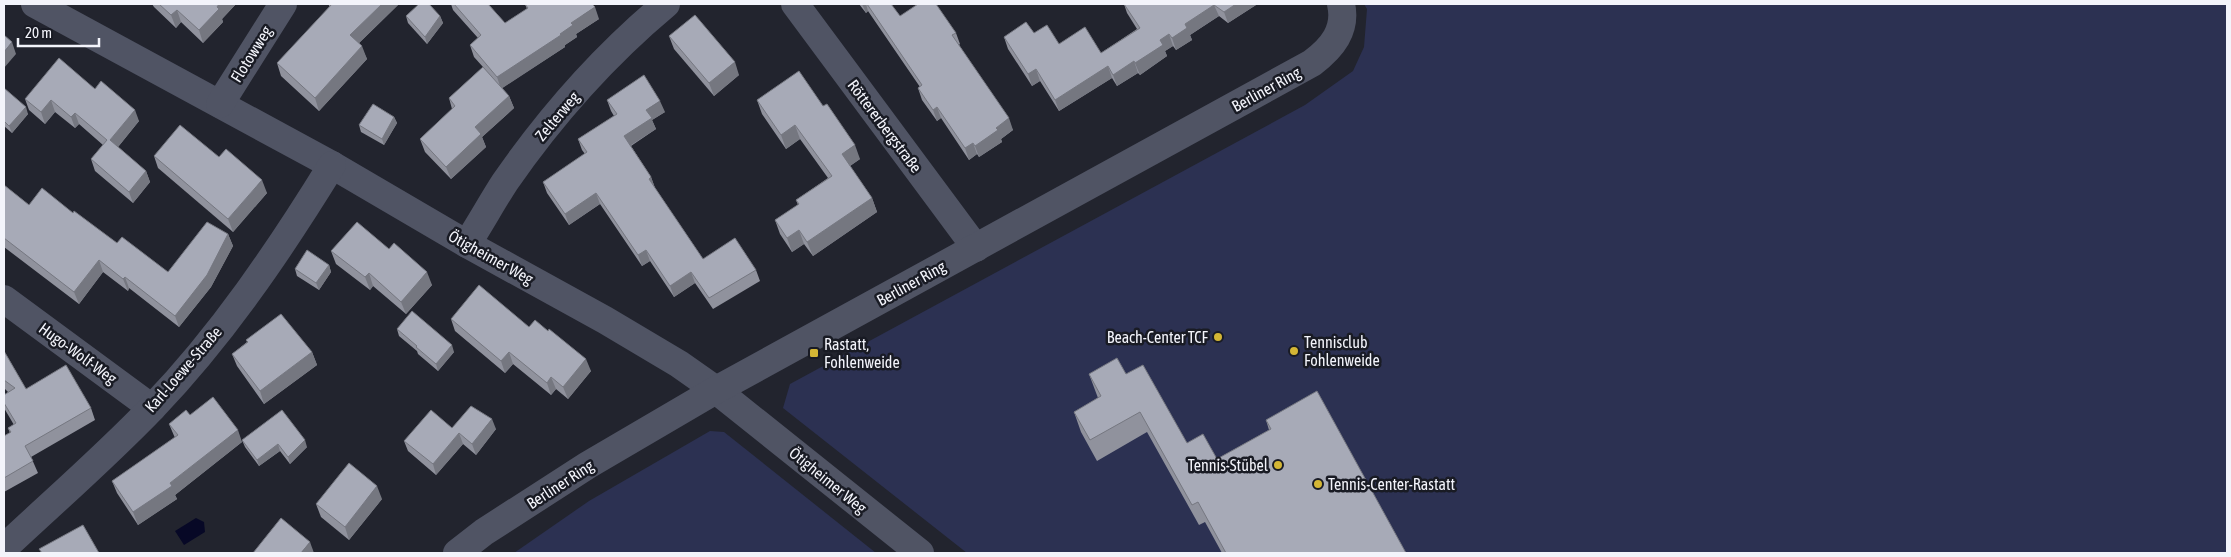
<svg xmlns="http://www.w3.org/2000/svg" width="2231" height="557" font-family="'Asap Condensed',sans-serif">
<rect width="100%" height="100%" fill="#22242e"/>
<g fill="#2c3152">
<polygon points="1364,4 2227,4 2227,553 967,553 783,408 790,384 1305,105 1353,71 1364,47 1367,9"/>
<polygon points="710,431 724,432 876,553 514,553 589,501"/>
</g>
<polygon fill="#070826" points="196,518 204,522 205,532 184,545 175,531"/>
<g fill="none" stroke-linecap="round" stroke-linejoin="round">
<g stroke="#505464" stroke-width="28">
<polyline points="35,4 332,165 467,244 605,320 679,364 716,390 920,553"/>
<polyline points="795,4 976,248"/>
<polyline points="220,104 283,4"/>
<path d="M467,244C480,224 492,202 505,182C550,117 605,55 666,4"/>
<polyline points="4,299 152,408"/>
<path d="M4,548C53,502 105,457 152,408C222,335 279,251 332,165"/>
<path d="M457,553L484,532L588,465L716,390L1312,63C1332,48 1347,30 1341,4"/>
</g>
</g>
<g fill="#90929d">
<polygon points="152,4 236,4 222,19 223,22 203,43 181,22 176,28 154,7"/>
<polygon points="328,4 399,4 359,43 367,59 319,111 281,76 277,63 330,7"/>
<polygon points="451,4 488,4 505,23 527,9 525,4 599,19 576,34 577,37 565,45 565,47 502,88 509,96 514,108 482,137 486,147 451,179 425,152 420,139 452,109 449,98 483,67 474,57 470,45 478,38 453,10"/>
<polygon points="859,4 891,4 900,16 956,33 960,44 959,45 1013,130 1001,139 1002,142 979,157 977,154 969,160 941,118 937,121 922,100 918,88 920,87 868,11 866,13"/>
<polygon points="1124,4 1255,4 1256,5 1228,23 1219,16 1190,35 1192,40 1176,50 1173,46 1165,51 1167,56 1140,75 1138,73 1117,86 1112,78 1059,111 1040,81 1032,86 1008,49 1004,37 1034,33 1059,44 1101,53 1137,29 1127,13"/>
<polygon points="406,16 440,16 443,23 427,44 408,23"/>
<polygon points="669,36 739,75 714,96 674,49"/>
<polygon points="4,88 28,114 12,133 4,126"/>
<polygon points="95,89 139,121 118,147 146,171 150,182 133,203 95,171 91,159 103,145 79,124 75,128 55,112 45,124 29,110 25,99"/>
<polygon points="607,100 665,112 652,120 656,129 631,146 651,177 655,188 703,259 756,270 760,281 713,309 695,283 674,297 650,261 642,266 600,204 569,225 547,193 543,182 585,154 582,150 578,139 614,116 611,111"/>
<polygon points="757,100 860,159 850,166 872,198 877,212 813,256 804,244 792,252 780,234 775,220 798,205 796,200 828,178 800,139 786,149 762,114"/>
<polygon points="394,117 397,123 384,145 361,132 359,125"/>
<polygon points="154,156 219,157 267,193 233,232 158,168"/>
<polygon points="4,185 29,205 73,213 117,243 168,272 228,234 233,246 211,287 179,327 129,288 128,291 103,272 79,304 4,247"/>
<polygon points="389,249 432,285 406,314 373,286 370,290 336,264 331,251"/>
<polygon points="329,265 331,272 319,290 297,276 295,269"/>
<polygon points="451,319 529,327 591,371 568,399 556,389 551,395 513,364 505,373 455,331"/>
<polygon points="397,329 454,352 438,371 418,354 417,351 399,336"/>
<polygon points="246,340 312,352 317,365 264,404 237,366 232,354 247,342"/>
<polygon points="4,351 26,389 91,408 95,420 31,457 38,473 4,492 4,436 10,433 8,428 14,425 4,408 4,395 8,392 4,388"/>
<polygon points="1089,374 1126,374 1187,443 1217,459 1269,430 1266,420 1406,553 1222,553 1205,522 1199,525 1147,432 1097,461 1081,432 1074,412 1098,398"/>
<polygon points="190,415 242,442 175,495 177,499 138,525 117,493 112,481 175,438 169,424"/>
<polygon points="452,428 496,429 476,455 463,444 436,475 408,451 404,441"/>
<polygon points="242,440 307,447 290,464 280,451 259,466 245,447"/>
<polygon points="382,499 349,540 321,517 316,504"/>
</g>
<g fill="#757780">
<polygon points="219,4 236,4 222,19 223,22 203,43 199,30"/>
<polygon points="382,4 399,4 355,47 350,35"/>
<polygon points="862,4 866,4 868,11 866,13"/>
<polygon points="1236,4 1255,4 1256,5 1228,23 1224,12"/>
<polygon points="1214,5 1219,16 1190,35 1192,40 1176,50 1172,38 1185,24"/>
<polygon points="595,7 599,19 576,34 577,37 565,45 565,47 501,89 497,77 560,34 571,23"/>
<polygon points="177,10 181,22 176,28 171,15"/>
<polygon points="440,16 443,23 427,44 425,37"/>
<polygon points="1169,34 1173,46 1165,51 1167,56 1140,75 1135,63 1160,40"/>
<polygon points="12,42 16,54 4,68 4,52"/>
<polygon points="362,46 367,59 319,111 315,98"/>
<polygon points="1134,61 1138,73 1117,86 1113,75"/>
<polygon points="735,62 739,75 714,96 709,83"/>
<polygon points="1108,66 1112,78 1059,111 1055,100"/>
<polygon points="1036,69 1040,81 1032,86 1028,74"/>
<polygon points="509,96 514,108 482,137 486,147 451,179 446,167 475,127"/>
<polygon points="51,100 55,112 45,124 41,112"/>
<polygon points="660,101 665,112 652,120 656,129 628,147 624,136 646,110"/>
<polygon points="26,107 28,114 12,133 9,126"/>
<polygon points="937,107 941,118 937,121 933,110"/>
<polygon points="135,110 139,121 114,152 110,140"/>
<polygon points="75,113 79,124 75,128 71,117"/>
<polygon points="394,117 397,123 384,145 382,139"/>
<polygon points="1009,118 1013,130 1001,139 1002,142 979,157 975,146 996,128"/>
<polygon points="795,125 800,139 786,149 781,135"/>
<polygon points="973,143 977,154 969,160 965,148"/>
<polygon points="855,145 860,159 847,168 842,154"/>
<polygon points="146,171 150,182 133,203 129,192"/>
<polygon points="651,177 655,188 649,179"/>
<polygon points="262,180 267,193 233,232 228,219"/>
<polygon points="596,193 600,204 569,225 565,214"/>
<polygon points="872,198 877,212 813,256 807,242"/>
<polygon points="799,230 804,244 792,252 787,238"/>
<polygon points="228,234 233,246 211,287 179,327 175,316"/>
<polygon points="646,250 650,261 642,266 638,255"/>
<polygon points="99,260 103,272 79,304 74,292"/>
<polygon points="329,265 331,272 319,290 316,283"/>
<polygon points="427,272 432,285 406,314 401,302"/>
<polygon points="691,272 695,283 674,297 670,286"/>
<polygon points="369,273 373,286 370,290 365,277"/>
<polygon points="125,277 129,288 128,291 123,279"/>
<polygon points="452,345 454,352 438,371 436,364"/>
<polygon points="312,352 317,365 264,404 260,391"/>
<polygon points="509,352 513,364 505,373 501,361"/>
<polygon points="586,359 591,371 568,399 563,387"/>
<polygon points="551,377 556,389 551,395 547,383"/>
<polygon points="492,419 496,429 476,455 472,444"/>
<polygon points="238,430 242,442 175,495 177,499 138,525 133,512"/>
<polygon points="459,433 463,444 436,475 433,464"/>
<polygon points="305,440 307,447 290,464 288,457"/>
<polygon points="278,444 280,451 259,466 257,460"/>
<polygon points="377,486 382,499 349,540 345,527"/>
<polygon points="310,542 314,553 301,553"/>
</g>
<g fill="#a7aab7" stroke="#757780">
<polygon points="159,4 219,4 217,7 219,9 199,30 177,10 171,15"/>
<polygon points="332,4 382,4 350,35 362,46 315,98 277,63"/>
<polygon points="419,4 429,4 440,16 425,37 406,16"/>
<polygon points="454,4 488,4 505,23 528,8 525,4 592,4 595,7 571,23 573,25 560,34 561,35 497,77 470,45 481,35"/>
<polygon points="867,4 891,4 900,16 918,4 936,4 956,33 952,35 1009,118 996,128 998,130 975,146 973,143 965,148 937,107 933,110 918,88 922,85"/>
<polygon points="1124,4 1236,4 1224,12 1214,5 1185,24 1187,28 1172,38 1169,34 1160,40 1163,45 1135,63 1134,61 1113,75 1108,66 1055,100 1036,69 1028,74 1004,37 1026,22 1034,33 1047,25 1059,44 1085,27 1101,53 1140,28"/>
<polygon points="695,15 735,62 709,83 669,36"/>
<polygon points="4,35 12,42 4,52"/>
<polygon points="59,58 95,89 101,81 135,110 110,140 146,171 129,192 91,159 107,140 75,113 71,117 51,100 41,112 25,99"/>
<polygon points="483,67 509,96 475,127 481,134 446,167 420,139 455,106 449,98"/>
<polygon points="799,71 823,106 827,104 855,145 842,154 872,198 807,242 799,230 787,238 775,220 799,204 796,200 832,176 795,125 781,135 757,100"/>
<polygon points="644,75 660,101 646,110 652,118 624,136 651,177 649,179 703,259 735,238 756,270 709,298 691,272 670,286 646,250 638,255 596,193 565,214 543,182 587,152 578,139 617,114 607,100"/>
<polygon points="4,88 26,107 9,126 4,121"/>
<polygon points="373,104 394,117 382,139 359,125"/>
<polygon points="180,125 219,157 226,149 262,180 228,219 154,156"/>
<polygon points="4,185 29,205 42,188 73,213 74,211 117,243 122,237 168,272 207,222 228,234 207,275 175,316 125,277 123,279 99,260 74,292 4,238"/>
<polygon points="357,222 389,249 394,243 427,272 401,302 369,273 365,277 331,251"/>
<polygon points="307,250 329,265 316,283 295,269"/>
<polygon points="479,285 529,327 535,320 548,331 549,329 586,359 563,387 551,377 547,383 509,352 501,361 451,319"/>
<polygon points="412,311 452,345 436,364 416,347 417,346 397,329"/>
<polygon points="281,314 312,352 260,391 232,354 248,342 246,340"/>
<polygon points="4,351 26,389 66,365 91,408 25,446 33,461 4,478 4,436 11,432 8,428 16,423 4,403 4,395 15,388 4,380"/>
<polygon points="1117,358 1126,374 1143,365 1187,443 1203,434 1217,459 1271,429 1266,420 1317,391 1406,553 1226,553 1198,502 1192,505 1140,412 1090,440 1074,412 1101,396 1089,374"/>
<polygon points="213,397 238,430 170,483 172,486 133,512 112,481 178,435 169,424 186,410 190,415"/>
<polygon points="471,406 492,419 472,444 459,433 433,464 404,441 431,410 452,428"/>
<polygon points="282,410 305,440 288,457 278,444 257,460 242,440"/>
<polygon points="349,463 377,486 345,527 316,504"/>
<polygon points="281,518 310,542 301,553 253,553"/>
<polygon points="83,525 99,553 42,553 39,549"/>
</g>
<g fill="#d4b635" stroke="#191b24" stroke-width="2">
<circle cx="1218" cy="337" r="5"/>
<circle cx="1294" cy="351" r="5"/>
<rect x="809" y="348" width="10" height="10" rx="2.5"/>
<circle cx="1278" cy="465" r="5"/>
<circle cx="1318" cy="484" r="5"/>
</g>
<g text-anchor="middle" stroke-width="5" stroke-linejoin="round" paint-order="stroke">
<g font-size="16" fill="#f3f4fb" stroke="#191b24">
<text transform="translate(251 54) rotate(-58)" y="6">Flotowweg</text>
<text transform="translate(1266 89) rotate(-29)" y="6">Berliner Ring</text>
<text transform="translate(557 116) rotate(-50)" y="6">Zelterweg</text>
<text transform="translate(885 126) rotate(53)" y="6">Röttererbergstraße</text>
<text transform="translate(491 257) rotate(29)" y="6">Ötigheimer Weg</text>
<text transform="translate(911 283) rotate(-29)" y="6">Berliner Ring</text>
<text transform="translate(78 353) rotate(36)" y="6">Hugo-Wolf-Weg</text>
<text transform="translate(183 369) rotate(-49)" y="6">Karl-Loewe-Straße</text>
<text transform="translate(828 480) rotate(39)" y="6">Ötigheimer Weg</text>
<text transform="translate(560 484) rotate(-33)" y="6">Berliner Ring</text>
</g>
<g font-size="16" fill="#f3f4fb" stroke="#191b24" text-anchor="start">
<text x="1208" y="343" text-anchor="end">Beach-Center TCF</text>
<text x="1304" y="348">Tennisclub<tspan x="1304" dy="18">Fohlenweide</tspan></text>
<text x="824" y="350">Rastatt,<tspan x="824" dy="18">Fohlenweide</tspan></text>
<text x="1268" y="471" text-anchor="end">Tennis-Stübel</text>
<text x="1328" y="490">Tennis-Center-Rastatt</text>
</g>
</g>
<rect width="2231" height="557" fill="none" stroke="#f3f4fb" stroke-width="10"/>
<path d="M18 38v8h81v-8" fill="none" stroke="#f3f4fb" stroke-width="2.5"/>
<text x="25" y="38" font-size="15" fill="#f3f4fb" stroke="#191b24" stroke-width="4" paint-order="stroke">20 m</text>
</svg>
